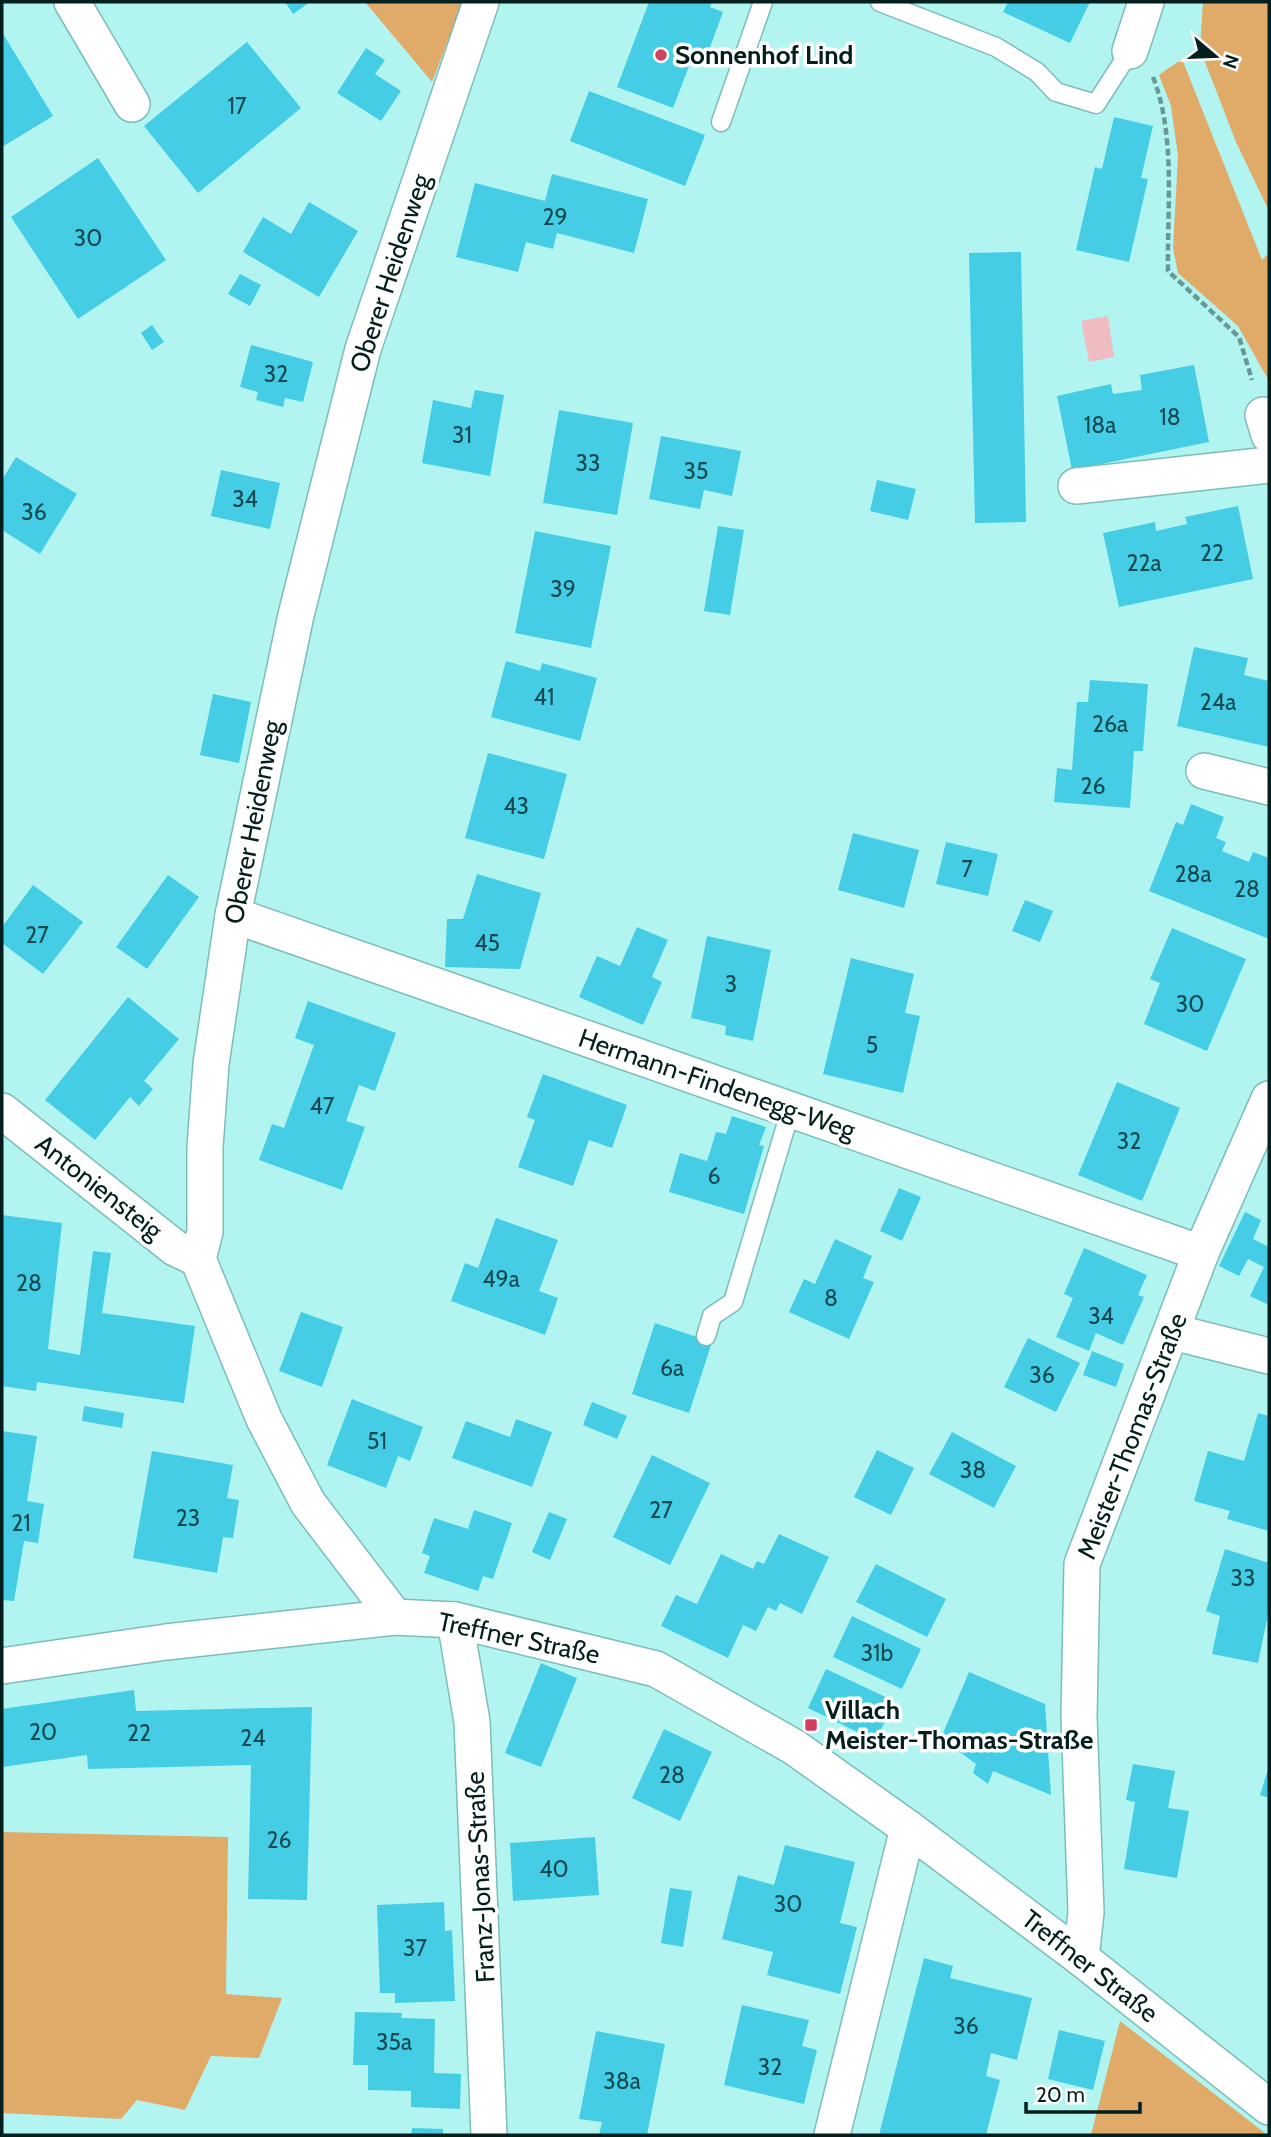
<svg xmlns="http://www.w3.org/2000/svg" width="1271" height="2137" font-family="Cabin,sans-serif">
<rect width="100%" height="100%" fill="#b2f5f0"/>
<g fill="#e0ab69">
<polygon points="365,2 463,2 432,82"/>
<polygon points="1203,2 1269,2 1269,211 1236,142 1200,49"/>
<polygon points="1182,59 1262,260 1269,253 1269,381 1238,326 1178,273 1173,248 1178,156 1171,106 1159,75"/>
<polygon points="2,1832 228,1837 226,1994 282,1998 259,2058 211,2056 185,2110 137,2100 121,2119 2,2113"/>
<polygon points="1120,2021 1265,2133 1264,2135 1091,2135"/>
</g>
<polygon fill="#efbcc2" points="1108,316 1114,357 1089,362 1081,321"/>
<g fill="#44cde4">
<polygon points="285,2 310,2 293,14"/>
<polygon points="649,2 712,2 710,7 723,12 706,58 694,53 673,108 617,87"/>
<polygon points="1008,2 1090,2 1070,43 1003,12"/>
<polygon points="2,32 53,116 2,147"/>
<polygon points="247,42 301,108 198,193 144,126"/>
<polygon points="366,48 385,60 375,74 401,91 381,121 337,93"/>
<polygon points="589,91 705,135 685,186 570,141"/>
<polygon points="1114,117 1153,126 1141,178 1148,179 1129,262 1076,250 1095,167 1102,169"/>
<polygon points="98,158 166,260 78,319 11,217"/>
<polygon points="552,174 648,199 634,253 557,233 553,249 526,242 518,272 456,257 475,183 545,201"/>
<polygon points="309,202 358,231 319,297 243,252 263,217 291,234"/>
<polygon points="1021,252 1026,522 975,523 969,253"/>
<polygon points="240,274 261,285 250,306 228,294"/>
<polygon points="152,325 164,342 152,350 141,333"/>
<polygon points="251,345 313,362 303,402 285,398 283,407 256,400 258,392 240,387"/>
<polygon points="1194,365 1209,442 1072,470 1057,396 1111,384 1113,394 1142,390 1140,375"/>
<polygon points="475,390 504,395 490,476 422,463 433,400 471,408"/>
<polygon points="559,410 633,423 617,515 543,503"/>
<polygon points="661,436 741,451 732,496 704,490 700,509 649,499"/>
<polygon points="16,457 77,494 40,554 2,530 2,480"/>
<polygon points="221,470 280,483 270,529 211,516"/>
<polygon points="877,480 916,489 908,520 870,511"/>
<polygon points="1238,506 1253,579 1119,607 1103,533 1155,522 1156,531 1187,524 1185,517"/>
<polygon points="718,526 744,530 730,615 704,611"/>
<polygon points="535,531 611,546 591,648 515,633"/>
<polygon points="1194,647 1248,658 1244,675 1269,681 1269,747 1177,726"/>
<polygon points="506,661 540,671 542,663 597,678 580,741 491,717"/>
<polygon points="1090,680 1148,684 1143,751 1134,751 1130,808 1054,802 1057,768 1072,770 1077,702 1088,702"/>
<polygon points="213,694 251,702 239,763 200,755"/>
<polygon points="488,753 567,774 544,859 465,838"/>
<polygon points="1191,804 1224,817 1216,838 1226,842 1222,851 1249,862 1253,852 1269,858 1269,939 1149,891 1176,822 1183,825"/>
<polygon points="853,833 919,850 904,908 838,890"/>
<polygon points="946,842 998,854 988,896 936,884"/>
<polygon points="477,874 541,893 520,969 445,967 447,919 463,919"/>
<polygon points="168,875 199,897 147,969 116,947"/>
<polygon points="33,885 83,922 43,974 2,943 2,927"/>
<polygon points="1025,900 1053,911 1040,942 1012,931"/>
<polygon points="637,927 668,940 652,977 662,982 643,1025 579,997 597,956 620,966"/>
<polygon points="1172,928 1246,959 1207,1051 1144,1024 1160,983 1150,979"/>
<polygon points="707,936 771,950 753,1041 725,1035 726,1026 691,1018"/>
<polygon points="851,958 914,974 905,1013 920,1016 903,1093 823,1074"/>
<polygon points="128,997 179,1039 144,1081 153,1089 139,1106 130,1097 95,1140 45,1100"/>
<polygon points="308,1001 396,1033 375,1091 359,1085 346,1121 365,1127 342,1190 259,1160 272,1124 284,1128 314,1045 295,1038"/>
<polygon points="543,1074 627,1105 612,1148 589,1140 573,1186 518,1167 535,1120 527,1117"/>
<polygon points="1117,1082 1180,1108 1142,1201 1078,1175"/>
<polygon points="732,1116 766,1127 759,1145 764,1146 744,1214 669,1192 680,1153 707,1161 716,1132 726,1134"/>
<polygon points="899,1188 921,1197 902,1241 880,1231"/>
<polygon points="1245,1212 1261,1220 1253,1239 1269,1247 1269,1305 1250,1296 1264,1267 1248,1259 1239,1276 1219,1266"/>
<polygon points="2,1215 62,1223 48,1349 80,1355 93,1251 111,1253 102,1313 195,1326 184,1403 37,1382 36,1391 2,1386"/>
<polygon points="496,1218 558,1240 539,1291 558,1298 545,1335 451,1301 465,1263 478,1268"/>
<polygon points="835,1239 872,1256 863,1278 874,1282 849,1339 789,1312 804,1279 815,1284"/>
<polygon points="1084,1248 1147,1275 1138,1295 1144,1297 1123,1345 1096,1333 1089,1351 1056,1337 1073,1298 1064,1294"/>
<polygon points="301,1312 343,1327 322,1387 279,1371"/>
<polygon points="655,1323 712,1342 689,1413 632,1394"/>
<polygon points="1028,1338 1080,1363 1056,1412 1004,1387"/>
<polygon points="1092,1351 1124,1364 1116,1387 1083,1375"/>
<polygon points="352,1399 423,1427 410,1461 398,1456 386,1488 327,1465"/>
<polygon points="592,1402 627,1416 617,1439 583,1425"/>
<polygon points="84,1406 124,1413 122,1428 82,1421"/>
<polygon points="1258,1413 1269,1416 1269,1531 1227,1519 1230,1511 1194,1501 1208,1451 1244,1461"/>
<polygon points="516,1419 552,1432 532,1487 452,1458 466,1421 510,1437"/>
<polygon points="2,1431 37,1436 27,1501 44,1504 38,1543 24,1541 14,1601 2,1600"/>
<polygon points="952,1432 1016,1466 994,1508 929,1474"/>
<polygon points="877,1450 914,1468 891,1515 854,1497"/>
<polygon points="152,1451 233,1465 227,1498 239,1500 233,1538 223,1537 217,1573 133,1558"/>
<polygon points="652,1455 710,1483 670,1565 613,1537"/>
<polygon points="474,1510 512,1523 493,1579 483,1576 478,1591 424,1573 430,1556 422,1553 434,1518 468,1529"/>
<polygon points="549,1512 567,1519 550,1560 532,1552"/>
<polygon points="779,1534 829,1557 802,1614 780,1603 776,1611 768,1607 756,1631 743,1625 728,1658 661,1626 676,1595 697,1604 721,1554 753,1569 757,1561 764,1564"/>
<polygon points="1225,1549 1269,1563 1269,1610 1258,1663 1212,1654 1220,1616 1206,1611"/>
<polygon points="876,1564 946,1599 927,1637 856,1602"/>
<polygon points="852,1616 921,1649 902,1689 833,1657"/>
<polygon points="541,1663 577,1678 541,1767 505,1753"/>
<polygon points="826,1669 894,1701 876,1741 808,1708"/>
<polygon points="969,1672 1045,1704 1051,1795 993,1771 988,1784 973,1773 976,1764 941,1738"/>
<polygon points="134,1690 136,1711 312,1707 307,1900 248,1899 251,1765 88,1769 87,1755 2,1767 2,1709"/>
<polygon points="664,1729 712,1752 680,1821 632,1798"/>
<polygon points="1133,1764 1175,1771 1168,1808 1189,1811 1177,1878 1124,1869 1135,1802 1126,1800"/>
<polygon points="1269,1766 1269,1798 1260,1795"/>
<polygon points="595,1837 599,1895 513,1901 510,1843"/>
<polygon points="785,1845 855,1862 840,1923 857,1927 840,1994 767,1975 773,1952 722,1939 738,1875 774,1885"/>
<polygon points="670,1888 692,1891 683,1947 661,1943"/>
<polygon points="444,1902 445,1931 452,1930 455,2001 395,2003 395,1993 380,1993 377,1905"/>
<polygon points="924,1958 953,1966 950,1978 1032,1998 1017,2060 991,2053 986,2076 1000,2080 986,2135 879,2135"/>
<polygon points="742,2005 809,2020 802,2046 817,2050 804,2104 724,2085"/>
<polygon points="355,2012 402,2013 401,2018 435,2019 434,2073 461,2074 460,2109 411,2107 411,2091 368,2090 368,2065 353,2065"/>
<polygon points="1059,2030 1105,2041 1093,2090 1048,2079"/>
<polygon points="596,2031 665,2044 647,2135 599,2135 602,2122 579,2119"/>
<polygon points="412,2128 443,2129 443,2135 411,2135"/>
</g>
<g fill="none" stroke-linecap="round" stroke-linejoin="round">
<defs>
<g id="lane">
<polyline points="880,2 996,47 1037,72 1056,92 1096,104 1130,51"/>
<polyline points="721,122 763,2"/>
<polyline points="706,1336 712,1316 733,1302 791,1109"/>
</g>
<g id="street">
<polyline points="72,2 132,104"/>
<polyline points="1130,51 1146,2"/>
<polyline points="1263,415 1269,435"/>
<polyline points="1076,486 1269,465"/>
<polyline points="1204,771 1269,787"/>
<polyline points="233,915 1201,1253"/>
<polyline points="2,1111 175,1248 198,1259"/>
<polyline points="1173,1332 1269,1356"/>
<polyline points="395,1617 308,1503 264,1419 198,1259 205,1232 205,1147 211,1064 233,915 296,615 363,349 481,2"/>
<polyline points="455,1620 472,1722 489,2135"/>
<polyline points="2,1666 166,1642 395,1617 455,1620 656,1669 794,1747 908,1828 1081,1958 1269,2107"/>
<polyline points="1081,1958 1086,1912 1079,1717 1082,1564 1201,1253 1269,1099"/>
<polyline points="832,2135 908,1828"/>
</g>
</defs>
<use href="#lane" stroke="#7cbdb9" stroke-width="21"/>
<use href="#street" stroke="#7cbdb9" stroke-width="38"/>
<path stroke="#689996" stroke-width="4.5" stroke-dasharray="7 3.5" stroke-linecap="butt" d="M1153,77C1176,136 1167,208 1168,271L1239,337L1252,380"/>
<use href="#lane" stroke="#fff" stroke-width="18"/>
<use href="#street" stroke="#fff" stroke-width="35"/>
</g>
<g fill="#d04061" stroke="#fff" stroke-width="2.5">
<circle cx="661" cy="55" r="7"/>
<rect x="804" y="1718" width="14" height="14" rx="3.5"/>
</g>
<g text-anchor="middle" stroke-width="7" stroke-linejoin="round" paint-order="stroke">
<g font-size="23" fill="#144a50">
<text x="237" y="114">17</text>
<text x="555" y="225">29</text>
<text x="88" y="246">30</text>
<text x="276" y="382">32</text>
<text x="1170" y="425">18</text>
<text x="1100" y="433">18a</text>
<text x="462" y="443">31</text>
<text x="588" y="471">33</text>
<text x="696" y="479">35</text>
<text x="245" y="507">34</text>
<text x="34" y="520">36</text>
<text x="1212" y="561">22</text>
<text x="1144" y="571">22a</text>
<text x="563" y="597">39</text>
<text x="544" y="705">41</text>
<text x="1218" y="710">24a</text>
<text x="1110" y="732">26a</text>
<text x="1093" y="794">26</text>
<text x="516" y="814">43</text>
<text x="967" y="877">7</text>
<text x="1193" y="882">28a</text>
<text x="1247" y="897">28</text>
<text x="37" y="943">27</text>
<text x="487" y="951">45</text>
<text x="731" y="992">3</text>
<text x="1190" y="1012">30</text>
<text x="872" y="1053">5</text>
<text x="322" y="1114">47</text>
<text x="1129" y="1149">32</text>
<text x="714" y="1184">6</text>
<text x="501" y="1287">49a</text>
<text x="29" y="1291">28</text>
<text x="831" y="1306">8</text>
<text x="1101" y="1324">34</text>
<text x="672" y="1376">6a</text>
<text x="1042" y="1383">36</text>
<text x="377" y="1449">51</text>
<text x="973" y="1478">38</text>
<text x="661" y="1518">27</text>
<text x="188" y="1526">23</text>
<text x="21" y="1531">21</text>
<text x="1243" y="1586">33</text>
<text x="877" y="1661">31b</text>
<text x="43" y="1740">20</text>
<text x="139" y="1741">22</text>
<text x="253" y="1746">24</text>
<text x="672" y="1783">28</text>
<text x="279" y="1848">26</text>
<text x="554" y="1877">40</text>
<text x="788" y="1912">30</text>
<text x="415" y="1956">37</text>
<text x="966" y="2034">36</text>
<text x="394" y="2050">35a</text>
<text x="770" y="2075">32</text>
<text x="622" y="2089">38a</text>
</g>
<g font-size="26" font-weight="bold" fill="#041f1e" stroke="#fff" text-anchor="start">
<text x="675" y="64">Sonnenhof Lind</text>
<text x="825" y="1719">Villach<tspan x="825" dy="30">Meister-Thomas-Straße</tspan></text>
</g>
<g font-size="26" fill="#041f1e" stroke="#fff">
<text transform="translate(390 273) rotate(-72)" y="9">Oberer Heidenweg</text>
<text transform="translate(253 822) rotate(-79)" y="9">Oberer Heidenweg</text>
<text transform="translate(717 1084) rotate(19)" y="9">Hermann-Findenegg-Weg</text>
<text transform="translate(99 1187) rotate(38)" y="9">Antoniensteig</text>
<text transform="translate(1132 1436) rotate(-69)" y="9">Meister-Thomas-Straße</text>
<text transform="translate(519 1638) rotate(12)" y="9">Treffner Straße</text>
<text transform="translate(480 1877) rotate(-93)" y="9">Franz-Jonas-Straße</text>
<text transform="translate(1090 1966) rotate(38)" y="9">Treffner Straße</text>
</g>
</g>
<rect width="1271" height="2137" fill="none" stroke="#041f1e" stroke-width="7"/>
<g transform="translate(1215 56) rotate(109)" stroke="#ffffff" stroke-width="5" paint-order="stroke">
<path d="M0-5L12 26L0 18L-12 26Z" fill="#041f1e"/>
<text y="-10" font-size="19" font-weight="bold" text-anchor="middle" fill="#041f1e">N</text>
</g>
<path d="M1026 2102v10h114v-10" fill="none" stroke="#041f1e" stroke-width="3.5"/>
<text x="1036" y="2102" font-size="21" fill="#041f1e" stroke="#ffffff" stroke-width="5" paint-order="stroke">20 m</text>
</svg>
